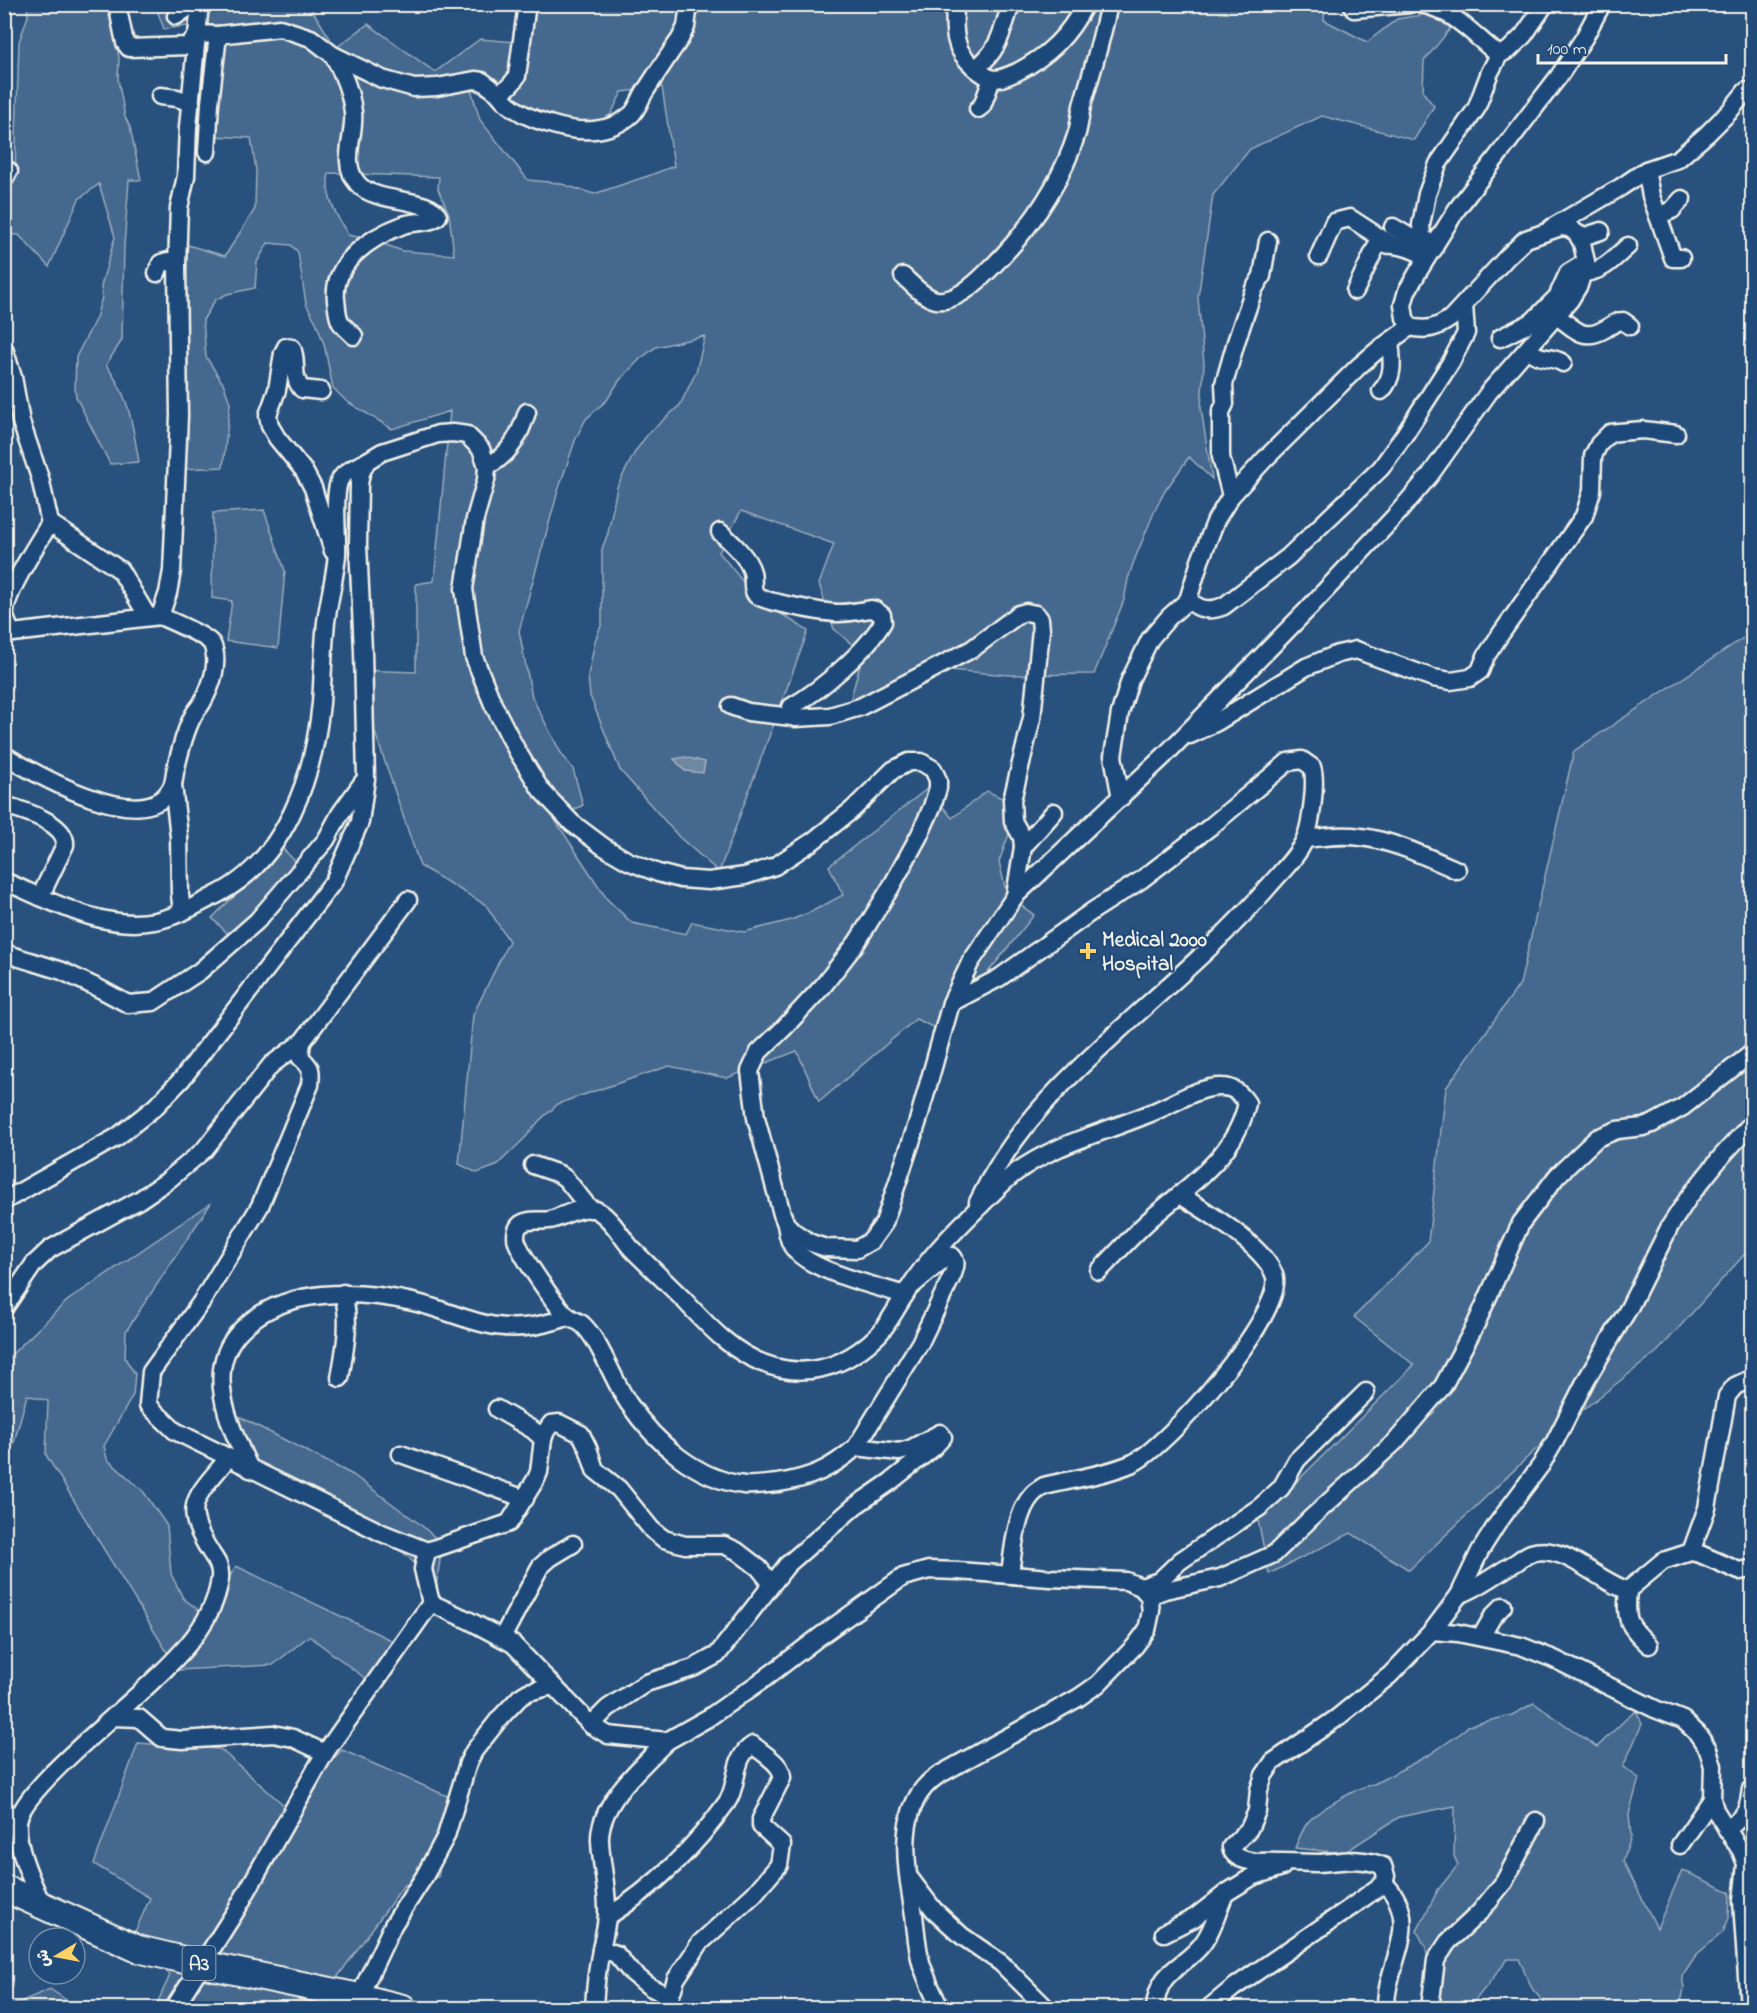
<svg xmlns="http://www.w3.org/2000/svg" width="1757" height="2013" font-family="'Indie Flower','Playpen Sans Arabic',sans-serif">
<rect width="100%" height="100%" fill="#28517e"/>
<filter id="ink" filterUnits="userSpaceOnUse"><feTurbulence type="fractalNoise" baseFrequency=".0167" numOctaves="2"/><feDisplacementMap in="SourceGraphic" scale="12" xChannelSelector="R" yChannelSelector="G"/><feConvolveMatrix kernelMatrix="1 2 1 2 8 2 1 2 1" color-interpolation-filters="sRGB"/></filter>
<g filter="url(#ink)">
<g fill="#45688e" stroke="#9cacbb" stroke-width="1.5" fill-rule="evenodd">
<path d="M524,4H1325L1324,20L1367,42L1397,19L1441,12L1450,29L1424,61L1423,92L1434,106L1414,140L1322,116L1250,149L1213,195L1198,298L1204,364L1201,408L1212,479L1189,457L1165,491L1155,510L1134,561L1128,579L1124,600L1094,674L1009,675L925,668L850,701L863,654L834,629L819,584L834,544L741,511L719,552L755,597L808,631L719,872L679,837L620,770L590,696L588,676L595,641L602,623V549L608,533L617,487L635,452L647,435L680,405L696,372L705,336L656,347L640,359L619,381L607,400L586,419L576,438L558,491L519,631L532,697L561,753L573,769L583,805L555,820L607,899L632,923L686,934L692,922L744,932L791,920L811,912L843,895L829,866L928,788L952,818L987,791L1019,806L999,862L1007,895L1034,915L941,1031L916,1019L819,1102L797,1051L727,1078L669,1066L574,1098L558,1104L539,1121L525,1138L496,1166L477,1173L459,1164L473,1015L509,941L486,905L420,866L354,670L416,672V584L434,581L450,411L392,429L346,401L333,388L324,344L316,322L306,304L298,252L291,245L268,243L257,262L255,288L227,294L215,300L203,320L206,357L224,385L230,403L223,467L184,469L181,243L225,256L255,209L256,170L251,138L213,136L194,96L204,24L164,29L155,5H309L336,48L368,24L435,72L480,39L515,42ZM662,87L674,166L648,176L594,194L558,183L528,180L480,120L471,89L513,108L558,119L599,123L611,114L622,92ZM329,173L439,177L438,189L449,214L454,255L403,251L372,240L348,235C337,216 324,196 329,173Z"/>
<path d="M27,5H106L115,36L119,58L118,79L125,117L130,127L141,180H129L124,246L122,340L106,365C130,397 132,424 139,462L110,464L76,397L75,388L76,357L96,318L102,297L101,286L115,237L99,184L79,199L49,267L19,235L5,234V210L15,170L19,42L28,16Z"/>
<polygon points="264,510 285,571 278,648 226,641 232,601 212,598 213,513"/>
<polygon points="1752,628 1752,1246 1658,1351 1551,1435 1409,1570 1351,1533 1269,1574 1258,1520 1414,1365 1354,1317 1428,1242 1446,1088 1520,984 1574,751 1749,634"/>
<polygon points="282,848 301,867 231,937 212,918"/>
<polygon points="211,1203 126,1331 125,1358 135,1374 133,1395 104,1446 107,1459 143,1491 167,1526 171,1574 183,1598 206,1616 236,1566 397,1643 412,1625 436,1585 404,1553 338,1515 247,1458 238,1416 353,1475 421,1525 438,1540 442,1546 435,1594 379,1689 309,1636 273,1665 178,1670 46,1455 48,1401 27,1395 5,1476 5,1366 11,1355 67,1301"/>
<path d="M1534,1703L1597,1747L1627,1718L1636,1711L1642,1724L1623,1767L1639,1778L1629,1814L1631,1837L1623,1861L1657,1928L1682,1870L1730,1892L1729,1918L1723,1932L1696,1955L1682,1976L1684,1988L1680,2008H1549L1533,1990L1519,1959H1508L1469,2008H1435L1426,1948L1417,1931L1438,1890L1458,1865L1454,1856L1455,1806L1399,1817L1344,1853L1295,1848C1299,1839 1302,1830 1308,1822C1317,1811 1359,1786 1374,1784L1429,1755L1461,1733L1468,1726L1512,1715Z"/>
<polygon points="138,1743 220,1749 286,1807 342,1750 454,1799 438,1877 404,1885 315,2008 155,2008 170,1975 131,1941 150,1898 94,1864"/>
<polygon points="50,1989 78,2008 6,2008"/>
</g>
<polygon fill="#6e88a2" stroke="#a4b2be" stroke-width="1.5" points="685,757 705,762 703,773 685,771 674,759"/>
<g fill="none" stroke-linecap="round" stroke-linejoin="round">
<defs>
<g id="minor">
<path d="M117,4L125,43L129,48L188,46L198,34L218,35L280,28L311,38L333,55L382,79L414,88L437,87L475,80L482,81L498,93C507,90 512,85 517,76L527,4"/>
<path d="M955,4C955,17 953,30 957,42C959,52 967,61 975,68C980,72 985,76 990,78C998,81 1010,75 1017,72C1048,56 1069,36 1085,4"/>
<polyline points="1352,4 1354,9 1410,4"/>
<path d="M1422,4C1456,12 1473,35 1499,55"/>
<polyline points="176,16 193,4"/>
<path d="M333,55C343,73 351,92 353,112C356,136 339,162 358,184C375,204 431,197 438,216C430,224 413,221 403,225C371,237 332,262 336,300C337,307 337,317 341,323C345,328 350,332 354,336"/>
<path d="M976,68C999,51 1002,31 1011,4"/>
<path d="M498,93C511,111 532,119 553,125C579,133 610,134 632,114C638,108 641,97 646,90C657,73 668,56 680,39L686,27L689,4"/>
<polyline points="160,96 177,98 191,103"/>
<polyline points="978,109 982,106 992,79"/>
<polyline points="207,152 210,103 218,35"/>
<polyline points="1646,170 1651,196 1658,216 1672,210 1682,199"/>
<polyline points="4,180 9,171"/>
<polyline points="1658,216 1673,258 1681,258"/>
<polyline points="1393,227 1415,240 1427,243"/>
<polyline points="1551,228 1621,187 1646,170 1678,159 1707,134 1729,112 1746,91"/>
<polyline points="1579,238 1601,231"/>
<polyline points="1434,249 1422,236 1421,225 1427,194 1438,164 1476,109 1490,72 1499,55 1510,49 1524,35 1545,4"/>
<polyline points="1319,256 1334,222 1350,218 1390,244"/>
<polyline points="157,273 161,263 168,261 177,266"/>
<path d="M1584,273C1604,271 1613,259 1628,246"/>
<path d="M903,276C912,284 923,297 936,300C954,303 974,285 986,273C1026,234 1060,187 1077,133C1080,123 1080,112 1083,102C1093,69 1102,37 1109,4"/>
<path d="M1355,291L1377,245C1396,243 1411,248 1427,257"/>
<path d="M1557,316C1575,329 1583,342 1605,329C1612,325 1616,321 1623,321L1630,326"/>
<polyline points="1500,338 1532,322 1557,297 1568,273 1586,262"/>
<polyline points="4,348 13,377 21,422 40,478 50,523 120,570 148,617"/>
<path d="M1528,349C1542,362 1550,355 1563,363"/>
<path d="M321,391L302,389C291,377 298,362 292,348L286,347L283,353L277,390L268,415L270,426L277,438L304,471L313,488L333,551"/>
<path d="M1381,391C1395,377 1392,360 1390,341"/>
<path d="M487,466C510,455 520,435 527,412"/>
<polyline points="1231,496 1221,457 1221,412 1225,404 1224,384 1236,342 1254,289 1262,276 1268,241"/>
<path d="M720,532C731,542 748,557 752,572C754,579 751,589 756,595C763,602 826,613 838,613C849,613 860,611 871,609L875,610L882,615L883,622C866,651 821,690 791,707L790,713L795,718L830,716L860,707L972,649L1019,614L1026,612L1036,614L1040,619L1041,630L1032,718L1012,800L1013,821L1022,837L1023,847L1015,896"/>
<path d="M1188,600C1200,610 1209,612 1224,606L1288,557L1381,468L1405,434L1451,362L1466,333L1464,305"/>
<path d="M11,633C10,628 6,621 5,616C3,596 39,541 50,523"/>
<polyline points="4,634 160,616 168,593 172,571 179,416 177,266 179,208 186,176 188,127 200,4"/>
<polyline points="731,706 748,712 792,717"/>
<polyline points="1190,735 1217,722 1306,667 1338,654 1356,650 1433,678 1451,681 1470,678 1480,671 1486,656 1500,635 1584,516 1592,491 1593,456 1599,444 1610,433 1619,432 1643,430 1676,434"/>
<path d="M4,755C37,775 148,839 172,786C175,780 174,773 176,768C180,751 185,731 193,716C196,710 201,706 203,701C212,685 220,661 212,644C207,636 171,621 160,616"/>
<polyline points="173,785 179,836 180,895 182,911"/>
<polyline points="1121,798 1113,756 1120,713 1130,680 1150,639 1169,617 1188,600 1200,561 1216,520 1231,496 1264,460 1359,366 1379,349 1410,327"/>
<path d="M4,805C22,810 67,823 65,845L40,897"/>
<path d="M1305,839C1323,837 1342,834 1361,837C1394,841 1427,857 1457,870"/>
<polyline points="1023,847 1054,812"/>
<path d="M4,881C51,901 103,931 155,921C177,917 198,904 218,894C286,859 314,775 321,703C323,676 323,649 326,622C329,599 335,577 337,555C338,535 333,498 339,482C343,471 357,467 367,461"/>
<polyline points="4,953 62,971 102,990 128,1004 153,1002 200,971 257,921 326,840 340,814 363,782"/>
<path d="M951,1003L999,978L1094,910L1141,880L1210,827L1288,762L1302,760L1312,767C1317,781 1311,825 1305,839C1298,856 1281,872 1269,886C1206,959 1127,1018 1059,1088C1026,1122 998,1160 978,1202"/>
<polyline points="533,1165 559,1174 566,1179 590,1209"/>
<path d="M4,1201L117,1137L155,1107L182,1079L334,881L356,831L360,822L366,779L363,651L358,545L359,484L361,473L367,461L382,452L438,434L453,433L467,435L481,449L487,466L486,480L475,519L464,589L474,657L493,704L517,751L541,790L572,823L604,847L628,861L658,873L681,879L709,881L745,876L775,866L813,841L852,810L893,770L909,762H921L933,769L938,780V788L932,807L920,834L891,887L857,942L823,986L783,1029L759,1052L750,1071L756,1118L782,1214L786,1224L794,1232L811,1243L826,1248L857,1249L871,1241L884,1223L918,1121L951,1003L970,963L1015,896L1164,756L1308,609L1397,514L1430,475L1489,392L1570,300L1579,285L1586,262L1582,243L1578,234L1569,228L1561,227L1526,239L1508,256L1451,318C1437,328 1427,331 1410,327L1405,318L1403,305L1407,291L1418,272L1457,209L1559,76L1584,38L1602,4"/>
<path d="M786,1224C787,1233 789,1243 795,1250C814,1272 876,1286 905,1295"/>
<path d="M908,1289L945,1258L952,1256C958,1262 955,1267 953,1274L920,1343L856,1447C831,1469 811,1478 778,1483C767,1484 755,1486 744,1485C696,1479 655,1442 629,1404C614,1383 600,1340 582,1324C578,1321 573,1320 569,1317C557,1309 522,1256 517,1242C515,1236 516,1228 521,1224C530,1218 540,1222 550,1220C563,1217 582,1204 596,1210C611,1217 621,1237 632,1249C649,1266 667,1283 684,1300C696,1313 708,1326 722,1338C773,1381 829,1383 878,1335C888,1325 896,1308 905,1295C924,1261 954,1232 982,1204C992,1194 1003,1182 1015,1173C1055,1143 1107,1132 1153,1112C1174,1104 1199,1086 1222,1087C1234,1087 1241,1094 1247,1103C1236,1155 1192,1183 1155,1215C1135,1232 1118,1252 1099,1271"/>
<polyline points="4,1308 34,1264 50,1249 139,1200 167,1181 204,1150 271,1065 302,1042 408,900"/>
<path d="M340,1378C345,1349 351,1322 343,1293"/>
<polyline points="497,1409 533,1430 543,1439"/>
<polyline points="401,1454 525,1499"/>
<path d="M250,1469C230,1426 202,1370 241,1330C283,1286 359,1290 413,1302C441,1308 468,1322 496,1326C522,1330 544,1325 568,1317"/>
<polyline points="427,1551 509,1523 536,1479 539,1472 543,1439 546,1431 551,1424 559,1423 581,1434 588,1448 595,1470 619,1489 652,1530 664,1539 685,1545 724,1545 737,1551 759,1568 771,1583"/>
<polyline points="1691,1552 1707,1508 1727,1396 1735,1386 1752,1378"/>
<path d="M1010,1574C1013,1551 1016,1512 1032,1495C1035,1491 1040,1489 1044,1486C1073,1479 1105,1475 1133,1463C1167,1447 1289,1310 1274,1274C1262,1245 1206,1211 1180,1195"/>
<polyline points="1141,1587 1159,1581 1180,1561 1260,1507 1281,1488 1297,1460 1366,1392"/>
<path d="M1628,1590C1625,1619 1627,1625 1649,1645"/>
<path d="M1459,1595C1479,1588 1496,1574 1515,1563C1520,1560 1525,1555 1531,1553C1564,1542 1599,1583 1628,1590L1663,1561L1691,1552L1700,1554L1739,1571L1752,1569"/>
<polyline points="1149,1596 1165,1590 1220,1578 1274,1554 1311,1518 1395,1442 1443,1386 1476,1324 1521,1223 1557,1176 1597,1138 1617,1130 1643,1127 1652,1124 1683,1107 1752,1053"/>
<path d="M431,1603L470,1621L513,1644L591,1725L608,1735L667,1741L708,1718L764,1679L819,1637L903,1577L929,1570L958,1571L1050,1578L1126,1581L1141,1587L1149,1596L1151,1611L1147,1630L1135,1646L1098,1684L1078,1698L937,1776C893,1806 907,1870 914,1915C916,1931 917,1950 922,1966C927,1980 933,1994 940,2008"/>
<polyline points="1432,1631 1458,1633 1521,1646 1554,1659 1655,1709 1683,1720 1697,1733 1708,1749 1713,1766 1712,1799 1715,1810 1741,1851 1746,1864 1742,1901 1749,2008"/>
<polyline points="1481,1637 1493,1616 1503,1606"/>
<polyline points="502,1638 540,1567 550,1558 573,1544"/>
<path d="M113,1717C152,1681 214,1634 220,1578C221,1567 217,1562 211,1553C180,1504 196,1498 228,1458"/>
<polyline points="591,1725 608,1708 646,1683 693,1668 717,1655 787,1565 855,1506 890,1482 933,1448 943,1437 940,1433 910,1449 899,1452 856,1447"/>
<polyline points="4,1810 18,1819"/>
<path d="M1727,1830C1745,1814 1748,1814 1751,1789"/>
<polyline points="1680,1845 1712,1799"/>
<polyline points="909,1877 934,1910 962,1936 1001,1963 1046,2008"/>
<path d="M1384,1883C1425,1923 1385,1963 1386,2008"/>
<path d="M42,1905C32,1880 16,1850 18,1822C20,1796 92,1736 113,1717L139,1718L162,1738L182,1740L273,1734L293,1738L325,1753"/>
<path d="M607,1917C654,1888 696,1846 727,1802C739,1785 732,1757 753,1745C763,1754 783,1764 782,1778L761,1819V1826L782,1845L779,1865L754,1894L700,1943L676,1979L667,2008"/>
<polyline points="1164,1933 1194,1918 1226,1893 1252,1877 1282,1867"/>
<polyline points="601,1949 616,1954 630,1971 650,1987 670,1997"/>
<polyline points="359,1997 393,1925 424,1877 446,1836 468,1763 474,1751 500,1718 520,1697 528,1692 553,1686"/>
<path d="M174,2008L237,1909L325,1753L431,1603L423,1569L427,1551L382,1533L175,1431L148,1405L151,1372L202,1301L260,1206L310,1085C312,1069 311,1067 300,1057L302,1042"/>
<path d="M594,2008C595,1988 597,1969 601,1950C603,1938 607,1925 607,1914C608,1889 601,1865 600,1841C598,1803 643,1765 667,1741"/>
<path d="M1155,2008C1158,1968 1184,1969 1203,1943C1214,1928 1217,1912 1224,1896"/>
<path d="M1209,2008L1233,1988L1354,1905L1384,1883L1386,1876L1383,1866C1361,1856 1341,1862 1318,1863C1297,1863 1276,1861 1256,1862C1246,1861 1233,1858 1231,1847L1249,1829L1257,1811L1259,1790L1264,1775L1273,1762L1337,1718L1390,1675L1432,1631L1459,1595L1480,1551L1497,1524L1541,1465L1555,1441L1586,1380L1629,1308L1670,1226L1689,1197L1721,1157L1752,1123"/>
<polyline points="1430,2008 1436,1960 1448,1942 1479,1913 1504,1882 1536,1821"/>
</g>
<polyline id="highway" points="4,1888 138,1949 201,1964 359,1997 403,2008"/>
</defs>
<use href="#minor" stroke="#f4f1e8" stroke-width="21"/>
<use href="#highway" stroke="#f4f1e8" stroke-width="30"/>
<use href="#minor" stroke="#1f4a7a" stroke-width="16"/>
<use href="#highway" stroke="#1f4a7a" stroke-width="26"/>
</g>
</g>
<path fill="#ffd166" stroke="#1f4a7a" stroke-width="2" d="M1085 942h6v6h6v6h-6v6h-6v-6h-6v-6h6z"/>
<g text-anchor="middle" stroke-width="4.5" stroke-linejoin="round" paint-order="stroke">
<rect fill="#1f4a7a" stroke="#b4bfc7" stroke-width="1.5" x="182.5" y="1946" width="33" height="34" rx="4.5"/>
<g font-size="20" font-weight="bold" fill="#f4f1e8">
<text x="199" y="1970">A3</text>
</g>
<g font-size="21" font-weight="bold" fill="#f4f1e8" stroke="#1f4a7a" text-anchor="start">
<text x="1102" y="946">Medical 2000<tspan x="1102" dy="24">Hospital</tspan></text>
</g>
</g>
<rect width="1757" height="2013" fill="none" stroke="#1f4a7a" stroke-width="24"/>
<rect x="12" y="12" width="1733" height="1989" fill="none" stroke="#f4f1e8" stroke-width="2" filter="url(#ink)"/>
<g transform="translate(57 1956) rotate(260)"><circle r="28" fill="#1f4a7a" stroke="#748da6" stroke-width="1.5"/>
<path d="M0-4.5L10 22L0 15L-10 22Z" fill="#ffd166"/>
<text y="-9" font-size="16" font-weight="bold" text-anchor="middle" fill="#f4f1e8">ش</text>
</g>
<path d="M1538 54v9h188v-9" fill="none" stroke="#f4f1e8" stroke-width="3"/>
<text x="1547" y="54" font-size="18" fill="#f4f1e8" stroke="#1f4a7a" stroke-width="4.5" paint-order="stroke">100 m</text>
</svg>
